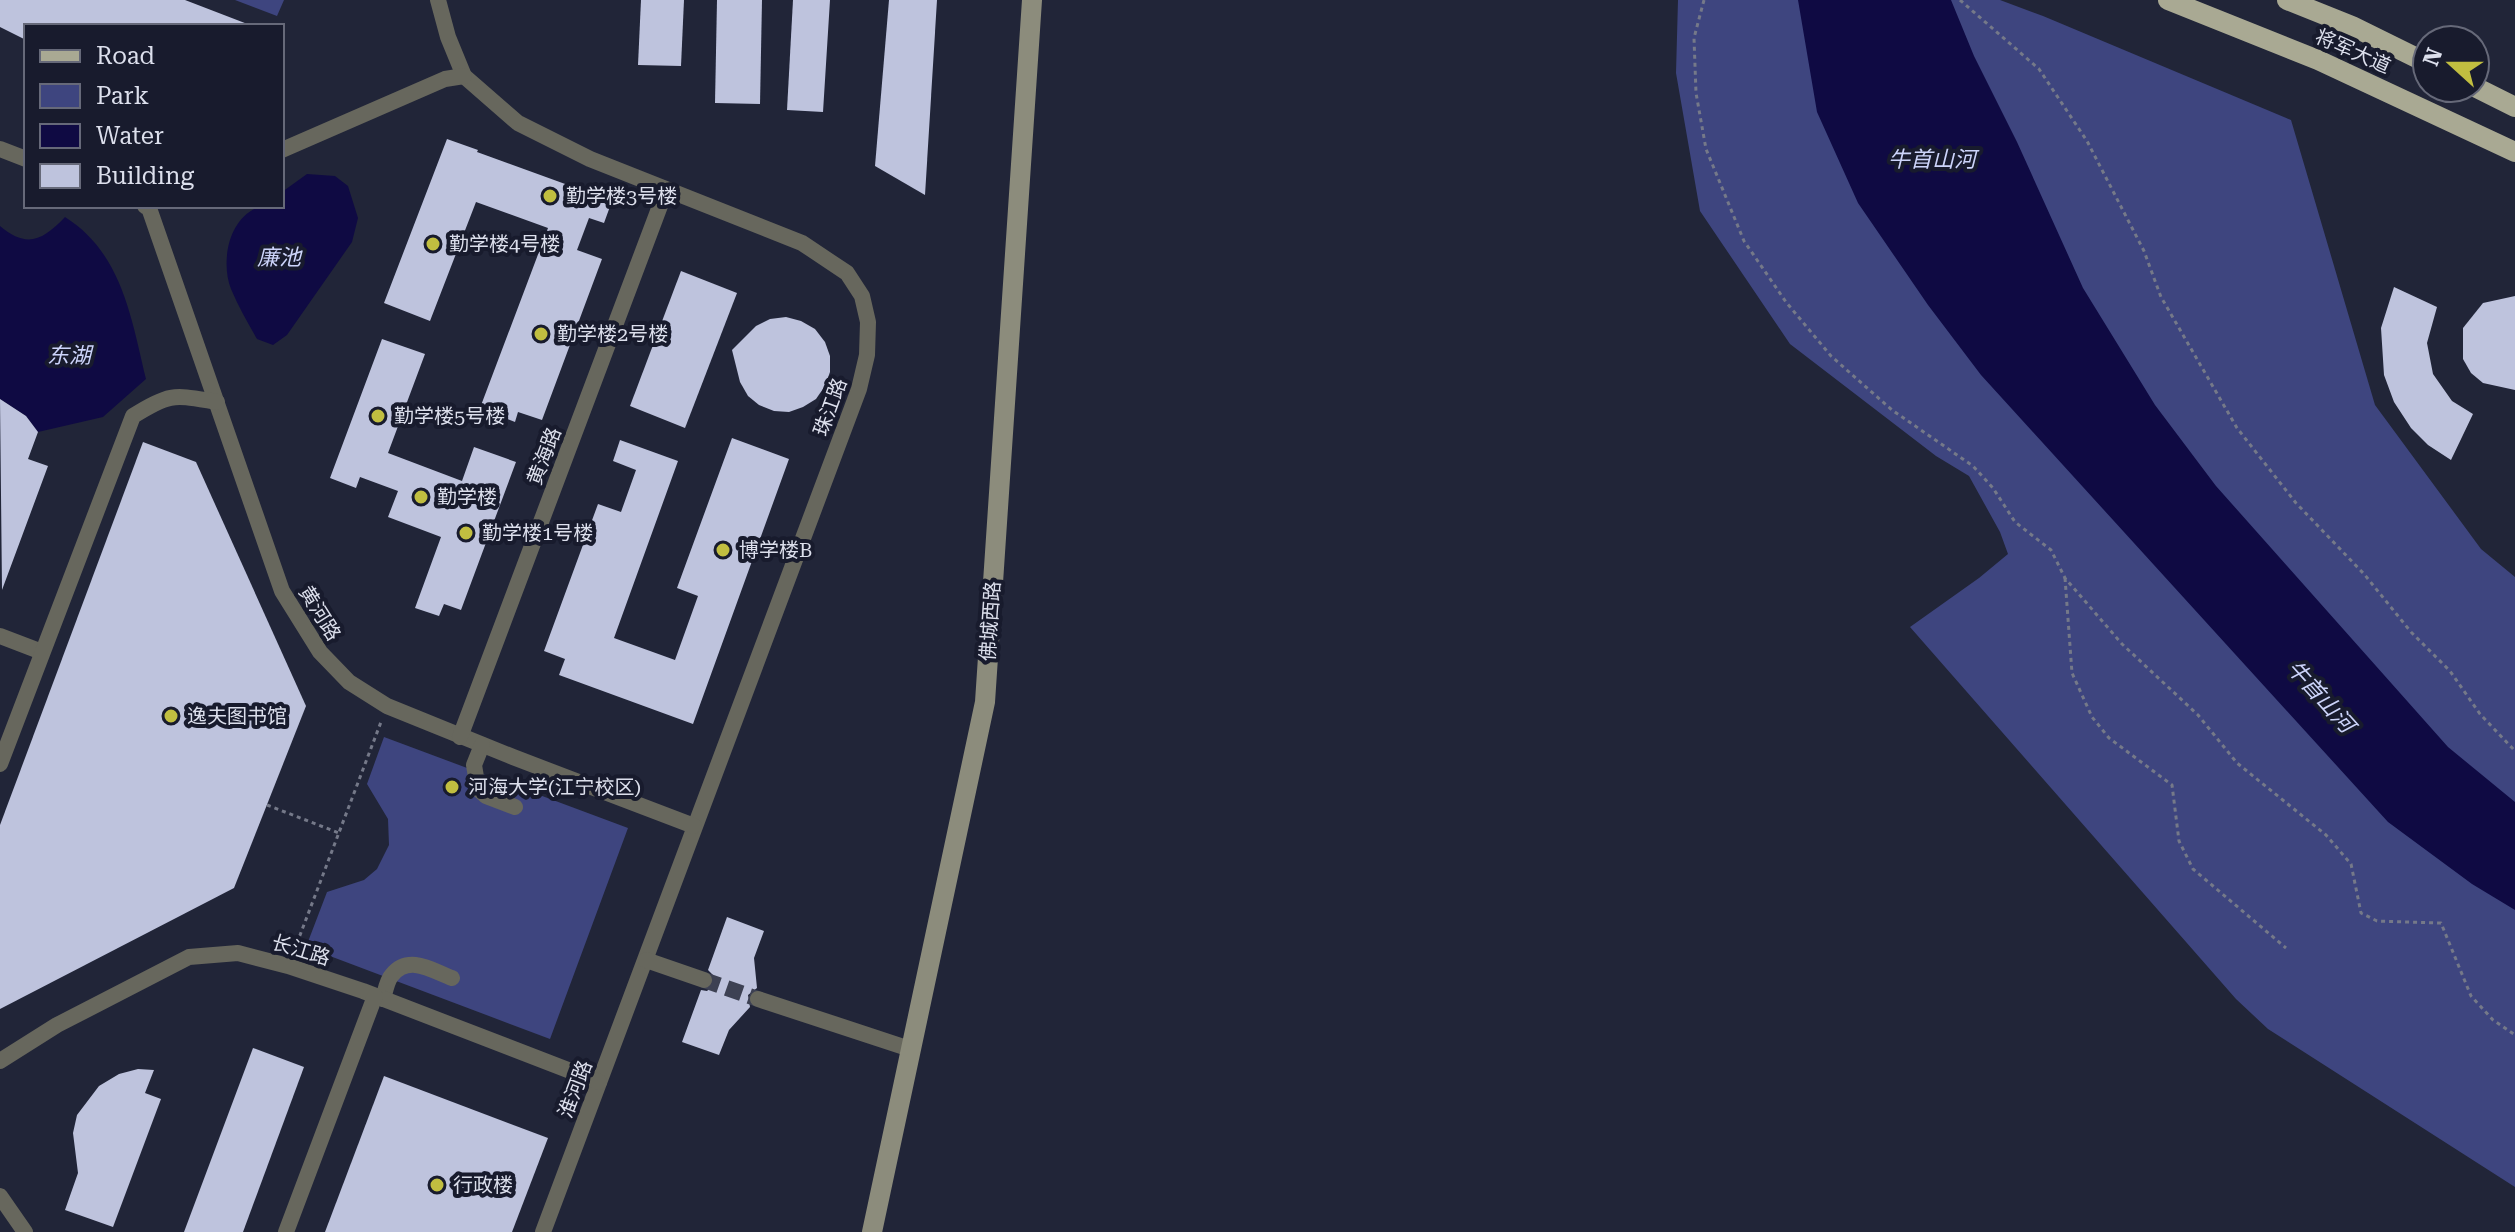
<svg xmlns="http://www.w3.org/2000/svg" width="2515" height="1232" font-family="'Roboto Serif','Noto Sans SC',serif">
<rect width="100%" height="100%" fill="#212538"/>
<g fill="#3e457f">
<polygon points="235,0 284,0 277,16"/>
<polygon points="1678,0 2000,0 2043,16 2291,120 2375,405 2481,549 2515,577 2515,1187 2268,1029 2236,999 1910,627 1979,578 2008,554 2000,532 1969,476 1936,456 1790,344 1700,211 1676,73"/>
<polygon points="384,737 628,828 550,1039 306,947 327,892 364,880 377,869 389,845 388,819 367,784"/>
</g>
<g fill="#0f0a43">
<polygon points="1798,0 1951,0 1974,56 2017,142 2083,288 2155,405 2216,486 2448,747 2515,802 2515,910 2472,884 2388,822 1981,375 1928,305 1858,203 1817,112"/>
<path d="M307,174L335,176L348,186L358,218L352,242L287,335L273,345L257,339C248,323 238,306 231,289C220,261 229,214 263,206C269,205 276,206 282,206V192Z"/>
<path d="M65,217C122,253 131,317 146,379L103,417L38,432L26,416L0,399V226C27,249 43,240 65,217Z"/>
</g>
<g fill="#bec3dd">
<polygon points="0,0 185,0 250,25 26,26 26,40 0,27"/>
<polygon points="641,0 684,0 681,66 638,65"/>
<polygon points="717,0 762,0 760,104 715,103"/>
<polygon points="793,0 830,0 823,112 787,110"/>
<polygon points="889,0 937,0 925,195 875,166"/>
<polygon points="447,139 478,150 477,152 612,201 604,223 589,218 577,250 602,259 542,420 518,412 515,422 480,408 548,228 476,202 430,321 384,303"/>
<polygon points="681,271 737,293 685,428 630,406"/>
<polygon points="2394,287 2437,307 2427,343 2433,374 2452,401 2473,414 2451,460 2428,445 2411,428 2394,402 2384,375 2381,328"/>
<polygon points="2515,296 2515,390 2483,383 2471,373 2463,359 2463,328 2483,303"/>
<polygon points="786,317 801,321 815,329 825,342 830,356 830,372 825,386 816,399 803,407 789,412 774,411 759,405 748,396 740,382 732,350 756,326 770,319"/>
<polygon points="382,339 425,354 388,453 462,481 474,447 516,462 461,610 444,604 439,616 415,608 441,537 388,517 398,491 360,477 356,488 330,478"/>
<polygon points="0,399 26,416 38,432 28,459 48,466 2,590"/>
<polygon points="732,438 789,459 693,724 559,675 565,659 544,651 598,504 621,512 636,470 613,461 620,440 678,461 614,638 675,660 698,596 677,588"/>
<polygon points="143,442 196,462 306,706 234,888 0,1009 0,825"/>
<polygon points="727,917 764,931 754,958 757,988 748,995 750,1007 729,1030 719,1055 682,1042 701,990 707,991 714,984 715,977 708,970"/>
<polygon points="253,1048 304,1067 243,1232 184,1232"/>
<polygon points="138,1069 154,1070 145,1093 161,1099 113,1227 65,1210 78,1173 73,1133 77,1115 99,1086 119,1074"/>
<polygon points="384,1076 548,1138 512,1232 325,1232"/>
</g>
<g fill="none" stroke-linecap="round" stroke-linejoin="round">
<polyline stroke="#3d4153" stroke-width="16" stroke-dasharray="16 8" stroke-linecap="butt" points="704,980 758,999"/>
<g stroke="#757989" stroke-width="3" stroke-dasharray="4 4" stroke-linecap="butt">
<polyline points="1704,0 1694,38 1696,93 1706,149 1744,241 1786,302 1831,356 1892,410 1973,466 1993,488 2015,522 2051,550 2065,578 2122,644 2198,715 2237,763 2326,835 2351,864 2361,913 2377,921 2441,923 2471,996 2493,1020 2515,1035"/>
<polyline points="1960,0 2039,69 2087,141 2144,251 2161,297 2237,428 2296,503 2364,574 2411,632 2450,671 2480,714 2515,751"/>
<polyline points="2065,578 2072,673 2092,717 2109,738 2172,785 2179,841 2193,869 2286,948"/>
<polyline points="267,805 339,833"/>
<polyline points="294,951 381,722"/>
</g>
<g stroke="#67675d" stroke-width="16">
<polyline points="438,0 448,37 464,76 518,123 590,159 802,243 847,273 862,296 868,322 867,355 859,389 543,1232"/>
<polyline points="0,149 26,159"/>
<polyline points="282,150 445,79 464,76"/>
<polyline points="145,206 149,208 282,591 320,652 349,682 387,706 513,757 694,826"/>
<polyline points="0,636 42,652"/>
<polyline points="460,737 666,190"/>
<polyline points="482,745 474,765 478,789 486,796 515,807"/>
<path d="M0,764L133,416C171,392 174,395 217,402"/>
<polyline points="646,960 704,980"/>
<path d="M383,999C385,992 387,980 392,975C409,954 433,971 452,978"/>
<polyline points="758,999 910,1049"/>
<polyline points="0,1061 57,1025 189,957 238,953 288,966 363,991 599,1082"/>
<polyline points="0,1196 25,1232"/>
<polyline points="286,1232 375,996"/>
</g>
<polyline stroke="#8c8c7c" stroke-width="20" points="872,1232 985,702 1032,0"/>
<g stroke="#a9a993" stroke-width="20">
<polyline points="2168,0 2318,60 2515,152"/>
<polyline points="2287,0 2352,26 2427,63"/>
<polyline points="2475,87 2515,107"/>
</g>
</g>
<g fill="#c1be40" stroke="#181b2d" stroke-width="3">
<circle cx="550" cy="196" r="8"/>
<circle cx="433" cy="244" r="8"/>
<circle cx="541" cy="334" r="8"/>
<circle cx="378" cy="416" r="8"/>
<circle cx="421" cy="497" r="8"/>
<circle cx="466" cy="533" r="8"/>
<circle cx="723" cy="550" r="8"/>
<circle cx="171" cy="716" r="8"/>
<circle cx="452" cy="787" r="8"/>
<circle cx="437" cy="1185" r="8"/>
</g>
<g text-anchor="middle" stroke-width="8" stroke-linejoin="round" paint-order="stroke">
<g font-size="20" fill="#dcdfec" stroke="#181b2d">
<text transform="translate(2353 51) rotate(24)" y="7">将军大道</text>
<text transform="translate(830 407) rotate(-70)" y="7">珠江路</text>
<text transform="translate(544 456) rotate(-69)" y="7">黄海路</text>
<text transform="translate(320 613) rotate(58)" y="7">黄河路</text>
<text transform="translate(990 621) rotate(-86)" y="7">佛城西路</text>
<text transform="translate(301 950) rotate(17)" y="7">长江路</text>
<text transform="translate(575 1089) rotate(-69)" y="7">淮河路</text>
</g>
<g font-size="20" fill="#dcdfec" stroke="#181b2d" text-anchor="start">
<text x="566" y="203">勤学楼3号楼</text>
<text x="449" y="251">勤学楼4号楼</text>
<text x="557" y="341">勤学楼2号楼</text>
<text x="394" y="423">勤学楼5号楼</text>
<text x="437" y="504">勤学楼</text>
<text x="482" y="540">勤学楼1号楼</text>
<text x="739" y="557">博学楼B</text>
<text x="187" y="723">逸夫图书馆</text>
<text x="468" y="794">河海大学(江宁校区)</text>
<text x="453" y="1192">行政楼</text>
</g>
<g font-size="22" font-style="italic" fill="#ccd4fa" stroke="#181b2d">
<text x="1932" y="167">牛首山河</text>
<text x="279" y="265">廉池</text>
<text x="69" y="363">东湖</text>
<text transform="translate(2321 696) rotate(48)" y="8">牛首山河</text>
</g>
</g>
<rect x="24" y="24" width="260" height="184" fill="#181b2d" stroke="#666979" stroke-width="2"/>
<rect x="40" y="50" width="40" height="12" fill="#a9a993" stroke="#666979" stroke-width="2"/>
<text x="96" y="64" font-size="24" fill="#dcdfec">Road</text>
<rect x="40" y="84" width="40" height="24" fill="#3e457f" stroke="#666979" stroke-width="2"/>
<text x="96" y="104" font-size="24" fill="#dcdfec">Park</text>
<rect x="40" y="124" width="40" height="24" fill="#0f0a43" stroke="#666979" stroke-width="2"/>
<text x="96" y="144" font-size="24" fill="#dcdfec">Water</text>
<rect x="40" y="164" width="40" height="24" fill="#bec3dd" stroke="#666979" stroke-width="2"/>
<text x="96" y="184" font-size="24" fill="#dcdfec">Building</text>
<g transform="translate(2451 64) rotate(291)"><circle r="38" fill="#181b2d" stroke="#666979" stroke-width="2"/>
<path d="M0-6L14 30L0 20L-14 30Z" fill="#c1be40"/>
<text y="-12" font-size="22" font-weight="bold" text-anchor="middle" fill="#dcdfec">N</text>
</g>
</svg>
